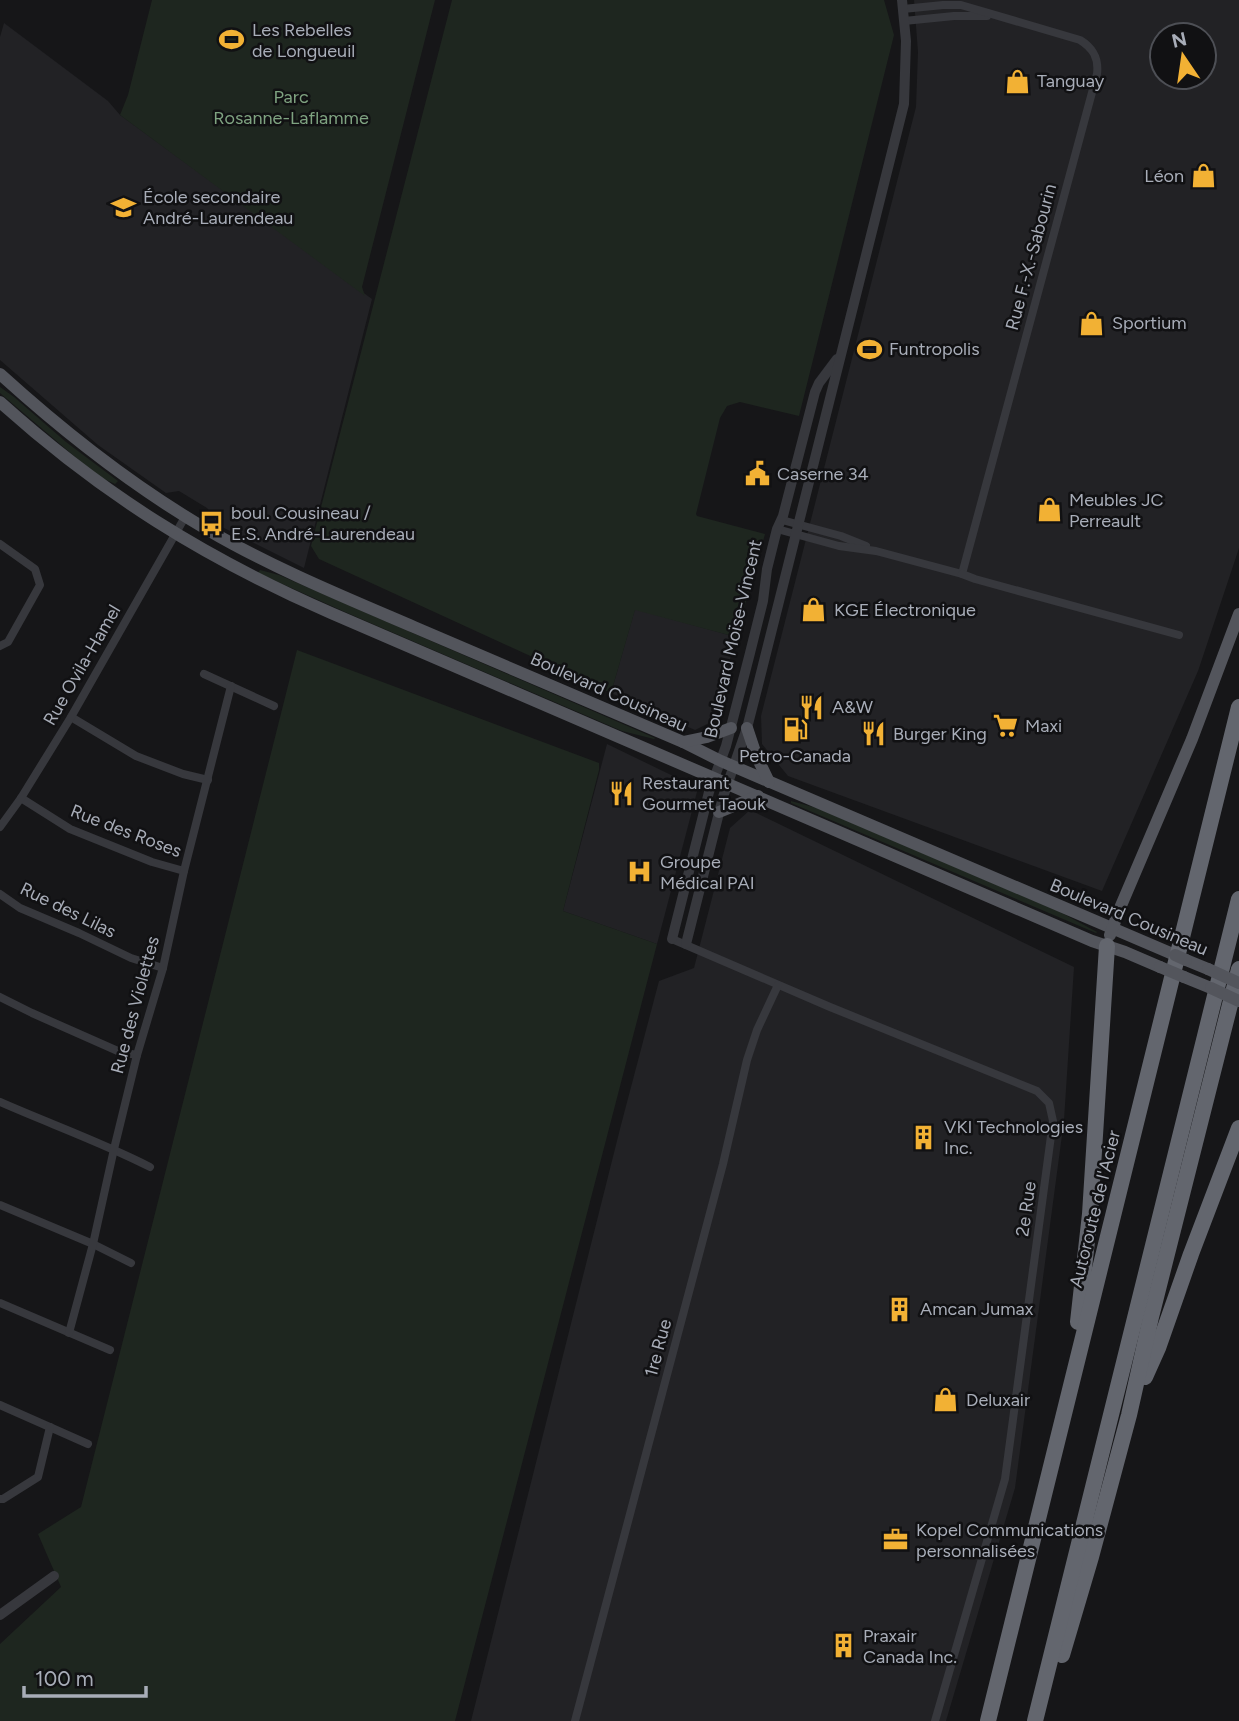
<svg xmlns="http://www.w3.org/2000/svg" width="1239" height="1721" font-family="Figtree,sans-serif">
<rect width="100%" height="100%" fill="#161618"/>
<g fill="#222225" fill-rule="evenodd">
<path d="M914,0H1239V548L1198,671L1102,891L788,776L762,744L761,716L916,107L918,52ZM1162,35H1204V77H1162Z"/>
<polygon points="4,23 108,101 120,115 372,299 304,568 220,526 207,508 179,491 166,493 98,445 0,360 0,37"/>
<polygon points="635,609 736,637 713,721 695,730 611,693"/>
<polygon points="607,744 698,788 657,944 563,911"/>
<polygon points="750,810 1074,967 1064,1120 1015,1488 946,1721 471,1721 621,1125 659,981 694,968 730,828"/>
</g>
<g fill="#1e261f">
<polygon points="152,0 435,0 362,287 365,296 120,115 128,95"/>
<polygon points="452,0 884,0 894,35 799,416 740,402 727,406 720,418 696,514 697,516 765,534 736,637 635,610 611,693 319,559 311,546"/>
<polygon points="0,387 14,397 66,442 118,481 115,484 102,478 80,461 0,393"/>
<polygon points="260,570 279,575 655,738 654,739 622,731 345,612 258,573"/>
<polygon points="297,650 599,763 599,770 563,911 657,944 455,1721 0,1721 0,1644 61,1587 38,1534 81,1507"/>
<polygon points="791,801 817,808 1060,912 1097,932 1096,933 791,803"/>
</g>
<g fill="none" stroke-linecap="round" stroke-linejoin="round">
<g stroke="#37383d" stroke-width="8">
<polyline points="904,21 954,16 987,16"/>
<polyline points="782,520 841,536 866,546"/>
<path d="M777,529L839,546L876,551L962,574L1097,74C1099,58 1093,48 1080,40L961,5H943L903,9"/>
<polyline points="0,544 35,569 40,585 8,642 0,646"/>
<polyline points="962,574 975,579 1179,635"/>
<polyline points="204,674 274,706"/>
<polyline points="71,717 136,756 183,774 208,780"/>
<polyline points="21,798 70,829 152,862 184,871"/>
<polyline points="0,827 21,798 71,717 185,517"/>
<polyline points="0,894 20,908 79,933 131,958 163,968"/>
<polyline points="672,939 830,1007 1037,1091 1049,1103 1053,1121 1005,1479 935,1721"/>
<polyline points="0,997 32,1013 120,1052 137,1055"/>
<path d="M0,1102C50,1124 101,1142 150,1167"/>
<polyline points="0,1205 93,1244 131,1263"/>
<polyline points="0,1303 110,1350"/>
<polyline points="69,1333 93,1244 114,1149 137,1055 163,968 184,871 231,686"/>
<polyline points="0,1405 88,1444"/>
<polyline points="0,1499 3,1499 38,1477 50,1427"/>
<polyline points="575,1721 723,1164 747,1060 757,1030 778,985"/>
</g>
<g stroke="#37383d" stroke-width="10">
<polyline points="672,939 709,792 726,746 750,653 763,601 767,569 777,529 783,516 815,392 819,383 837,359"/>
<polyline points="686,944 723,797 747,728 758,685 904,104 906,41 902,0"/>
<polyline points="0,1615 54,1576"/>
</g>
<g stroke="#53555c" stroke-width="12">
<path d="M0,374C65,433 132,486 208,530C273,568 344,597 414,627C504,665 593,704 683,742L721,761L1175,955"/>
<path d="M0,402C102,494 205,558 331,613L1092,941L1125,952L1160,967"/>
<polyline points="747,728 756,755 769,782"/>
<polyline points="683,742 707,737 731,728"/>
<polyline points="719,812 758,796"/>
<polyline points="1110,935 1120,908 1192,739 1239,614"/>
<polyline points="1186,960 1208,969"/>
<polyline points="1184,977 1211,988"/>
</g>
<g stroke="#63666e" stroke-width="16">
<polyline points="1078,1322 1090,1214 1107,946"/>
<polyline points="1145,1377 1158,1348 1191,1254 1239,1128"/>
<polyline points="1062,1655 1091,1557 1129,1415 1151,1317 1239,969"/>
<polyline points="988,1721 1239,707"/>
<polyline points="1035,1721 1239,899"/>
</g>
<g stroke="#53555c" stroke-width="12">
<polyline points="1175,955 1186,960"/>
<polyline points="1160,967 1184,977"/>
<polyline points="1208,969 1239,983"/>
<polyline points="1211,988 1239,1001"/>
</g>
</g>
<defs>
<symbol id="stadium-bare" viewBox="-9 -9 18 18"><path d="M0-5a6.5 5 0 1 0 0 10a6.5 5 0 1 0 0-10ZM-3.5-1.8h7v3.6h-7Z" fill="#f2b134" stroke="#111113" stroke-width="2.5" paint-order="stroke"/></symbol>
<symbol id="shop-bare" viewBox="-9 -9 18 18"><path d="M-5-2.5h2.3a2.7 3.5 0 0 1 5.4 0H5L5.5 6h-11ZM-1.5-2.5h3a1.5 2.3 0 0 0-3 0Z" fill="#f2b134" stroke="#111113" stroke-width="2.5" paint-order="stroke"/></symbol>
<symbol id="school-bare" viewBox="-9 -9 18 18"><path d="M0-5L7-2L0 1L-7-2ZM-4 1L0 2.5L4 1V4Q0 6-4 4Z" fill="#f2b134" stroke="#111113" stroke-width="2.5" paint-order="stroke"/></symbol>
<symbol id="civic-bare" viewBox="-9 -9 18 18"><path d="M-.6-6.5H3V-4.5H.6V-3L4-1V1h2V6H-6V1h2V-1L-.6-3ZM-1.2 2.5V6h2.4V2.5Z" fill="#f2b134" stroke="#111113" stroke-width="2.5" paint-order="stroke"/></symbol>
<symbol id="bus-bare" viewBox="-9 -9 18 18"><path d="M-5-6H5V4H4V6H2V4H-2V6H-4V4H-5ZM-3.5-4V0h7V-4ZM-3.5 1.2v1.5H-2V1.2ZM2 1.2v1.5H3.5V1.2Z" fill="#f2b134" stroke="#111113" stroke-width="2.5" paint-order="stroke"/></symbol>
<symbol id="restaurant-bare" viewBox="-9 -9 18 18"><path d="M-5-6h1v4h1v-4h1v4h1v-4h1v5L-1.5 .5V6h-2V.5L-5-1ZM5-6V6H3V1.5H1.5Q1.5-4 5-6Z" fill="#f2b134" stroke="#111113" stroke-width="2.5" paint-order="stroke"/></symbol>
<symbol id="supermarket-bare" viewBox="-9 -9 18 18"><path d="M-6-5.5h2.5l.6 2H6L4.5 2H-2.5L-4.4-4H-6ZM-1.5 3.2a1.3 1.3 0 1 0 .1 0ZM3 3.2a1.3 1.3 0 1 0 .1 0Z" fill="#f2b134" stroke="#111113" stroke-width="2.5" paint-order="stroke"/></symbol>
<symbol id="fuel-bare" viewBox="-9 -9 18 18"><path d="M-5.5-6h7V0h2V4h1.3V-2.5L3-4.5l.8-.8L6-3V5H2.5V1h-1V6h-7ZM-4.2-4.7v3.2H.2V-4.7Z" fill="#f2b134" stroke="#111113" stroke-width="2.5" paint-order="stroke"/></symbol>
<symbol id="hospital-bare" viewBox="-9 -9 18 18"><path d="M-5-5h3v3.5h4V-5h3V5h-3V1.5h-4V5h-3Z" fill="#f2b134" stroke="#111113" stroke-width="2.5" paint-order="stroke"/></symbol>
<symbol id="building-bare" viewBox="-9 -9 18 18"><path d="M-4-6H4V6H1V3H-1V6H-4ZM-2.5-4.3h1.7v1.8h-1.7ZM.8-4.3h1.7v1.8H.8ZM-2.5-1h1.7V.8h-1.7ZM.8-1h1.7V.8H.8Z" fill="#f2b134" stroke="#111113" stroke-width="2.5" paint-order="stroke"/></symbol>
<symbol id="office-bare" viewBox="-9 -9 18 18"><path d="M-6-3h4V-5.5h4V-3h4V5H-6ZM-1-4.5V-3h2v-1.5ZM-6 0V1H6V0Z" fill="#f2b134" stroke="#111113" stroke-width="2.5" paint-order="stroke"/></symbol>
</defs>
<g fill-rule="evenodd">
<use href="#stadium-bare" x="214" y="22" width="35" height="35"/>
<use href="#shop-bare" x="1000" y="64" width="35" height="35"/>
<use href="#shop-bare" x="1186" y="158" width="35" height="35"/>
<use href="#school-bare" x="106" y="190" width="35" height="35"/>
<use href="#shop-bare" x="1074" y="306" width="35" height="35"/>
<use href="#stadium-bare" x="852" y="332" width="35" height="35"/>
<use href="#civic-bare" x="740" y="456" width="35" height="35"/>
<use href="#shop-bare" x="1032" y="492" width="35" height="35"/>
<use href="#bus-bare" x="194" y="506" width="35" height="35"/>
<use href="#shop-bare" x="796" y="592" width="35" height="35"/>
<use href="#restaurant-bare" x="794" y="690" width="35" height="35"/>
<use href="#supermarket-bare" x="988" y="708" width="35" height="35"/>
<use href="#fuel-bare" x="778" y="712" width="35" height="35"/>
<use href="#restaurant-bare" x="856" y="716" width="35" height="35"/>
<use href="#restaurant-bare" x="604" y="776" width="35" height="35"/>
<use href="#hospital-bare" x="622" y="854" width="35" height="35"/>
<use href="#building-bare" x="906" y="1120" width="35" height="35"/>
<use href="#building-bare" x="882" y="1292" width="35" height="35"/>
<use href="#shop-bare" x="928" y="1382" width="35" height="35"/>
<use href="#office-bare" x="878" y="1522" width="35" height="35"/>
<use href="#building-bare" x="826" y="1628" width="35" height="35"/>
</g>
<g text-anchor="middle" stroke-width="5" stroke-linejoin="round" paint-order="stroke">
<g font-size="18" fill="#a8adb8" stroke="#111113" text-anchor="start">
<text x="252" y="36">Les Rebelles<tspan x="252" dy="21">de Longueuil</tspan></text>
<text x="1037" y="87">Tanguay</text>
<text x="1184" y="182" text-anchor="end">Léon</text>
<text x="143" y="203">École secondaire<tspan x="143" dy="21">André-Laurendeau</tspan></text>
<text x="1112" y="329">Sportium</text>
<text x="889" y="355">Funtropolis</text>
<text x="777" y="480">Caserne 34</text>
<text x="1069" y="506">Meubles JC<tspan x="1069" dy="21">Perreault</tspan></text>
<text x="231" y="519">boul. Cousineau /<tspan x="231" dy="21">E.S. André-Laurendeau</tspan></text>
<text x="834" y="616">KGE Électronique</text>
<text x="832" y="713">A&amp;W</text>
<text x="1025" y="732">Maxi</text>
<text x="893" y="740">Burger King</text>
<text x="795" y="762" text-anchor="middle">Petro-Canada</text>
<text x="642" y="789">Restaurant<tspan x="642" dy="21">Gourmet Taouk</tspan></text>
<text x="660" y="868">Groupe<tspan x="660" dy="21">Médical PAI</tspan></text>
<text x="944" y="1133">VKI Technologies<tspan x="944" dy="21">Inc.</tspan></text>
<text x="920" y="1315">Amcan Jumax</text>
<text x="966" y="1406">Deluxair</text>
<text x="916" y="1536">Kopel Communications<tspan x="916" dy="21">personnalisées</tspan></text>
<text x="863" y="1642">Praxair<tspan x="863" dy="21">Canada Inc.</tspan></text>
</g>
<g font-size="18" fill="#7fa381" stroke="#111113">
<text x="291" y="103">Parc<tspan x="291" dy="21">Rosanne-Laflamme</tspan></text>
</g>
<g font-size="18" fill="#a8adb8" stroke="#111113">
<text transform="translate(1031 257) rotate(-75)" y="6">Rue F.-X.-Sabourin</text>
<text transform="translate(733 639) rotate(-77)" y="6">Boulevard Moïse-Vincent</text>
<text transform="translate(82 665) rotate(-60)" y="6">Rue Ovila-Hamel</text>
<text transform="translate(609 692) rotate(24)" y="6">Boulevard Cousineau</text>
<text transform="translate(126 831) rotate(21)" y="6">Rue des Roses</text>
<text transform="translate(68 910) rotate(26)" y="6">Rue des Lilas</text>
<text transform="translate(1129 917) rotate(23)" y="6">Boulevard Cousineau</text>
<text transform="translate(135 1005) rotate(-75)" y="6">Rue des Violettes</text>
<text transform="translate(1026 1209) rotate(-82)" y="6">2e Rue</text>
<text transform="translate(1095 1209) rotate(-76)" y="6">Autoroute de l'Acier</text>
<text transform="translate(658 1348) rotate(-75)" y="6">1re Rue</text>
</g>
</g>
<g transform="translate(1183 56) rotate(347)"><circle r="33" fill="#111113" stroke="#4d4f55" stroke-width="2"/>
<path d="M0-5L12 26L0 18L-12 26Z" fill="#f2b134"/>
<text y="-10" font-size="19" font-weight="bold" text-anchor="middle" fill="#a8adb8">N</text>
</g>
<path d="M24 1686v10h122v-10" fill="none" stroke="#a8adb8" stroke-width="3.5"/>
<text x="35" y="1686" font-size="21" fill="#a8adb8" stroke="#111113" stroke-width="5" paint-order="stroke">100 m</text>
</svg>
